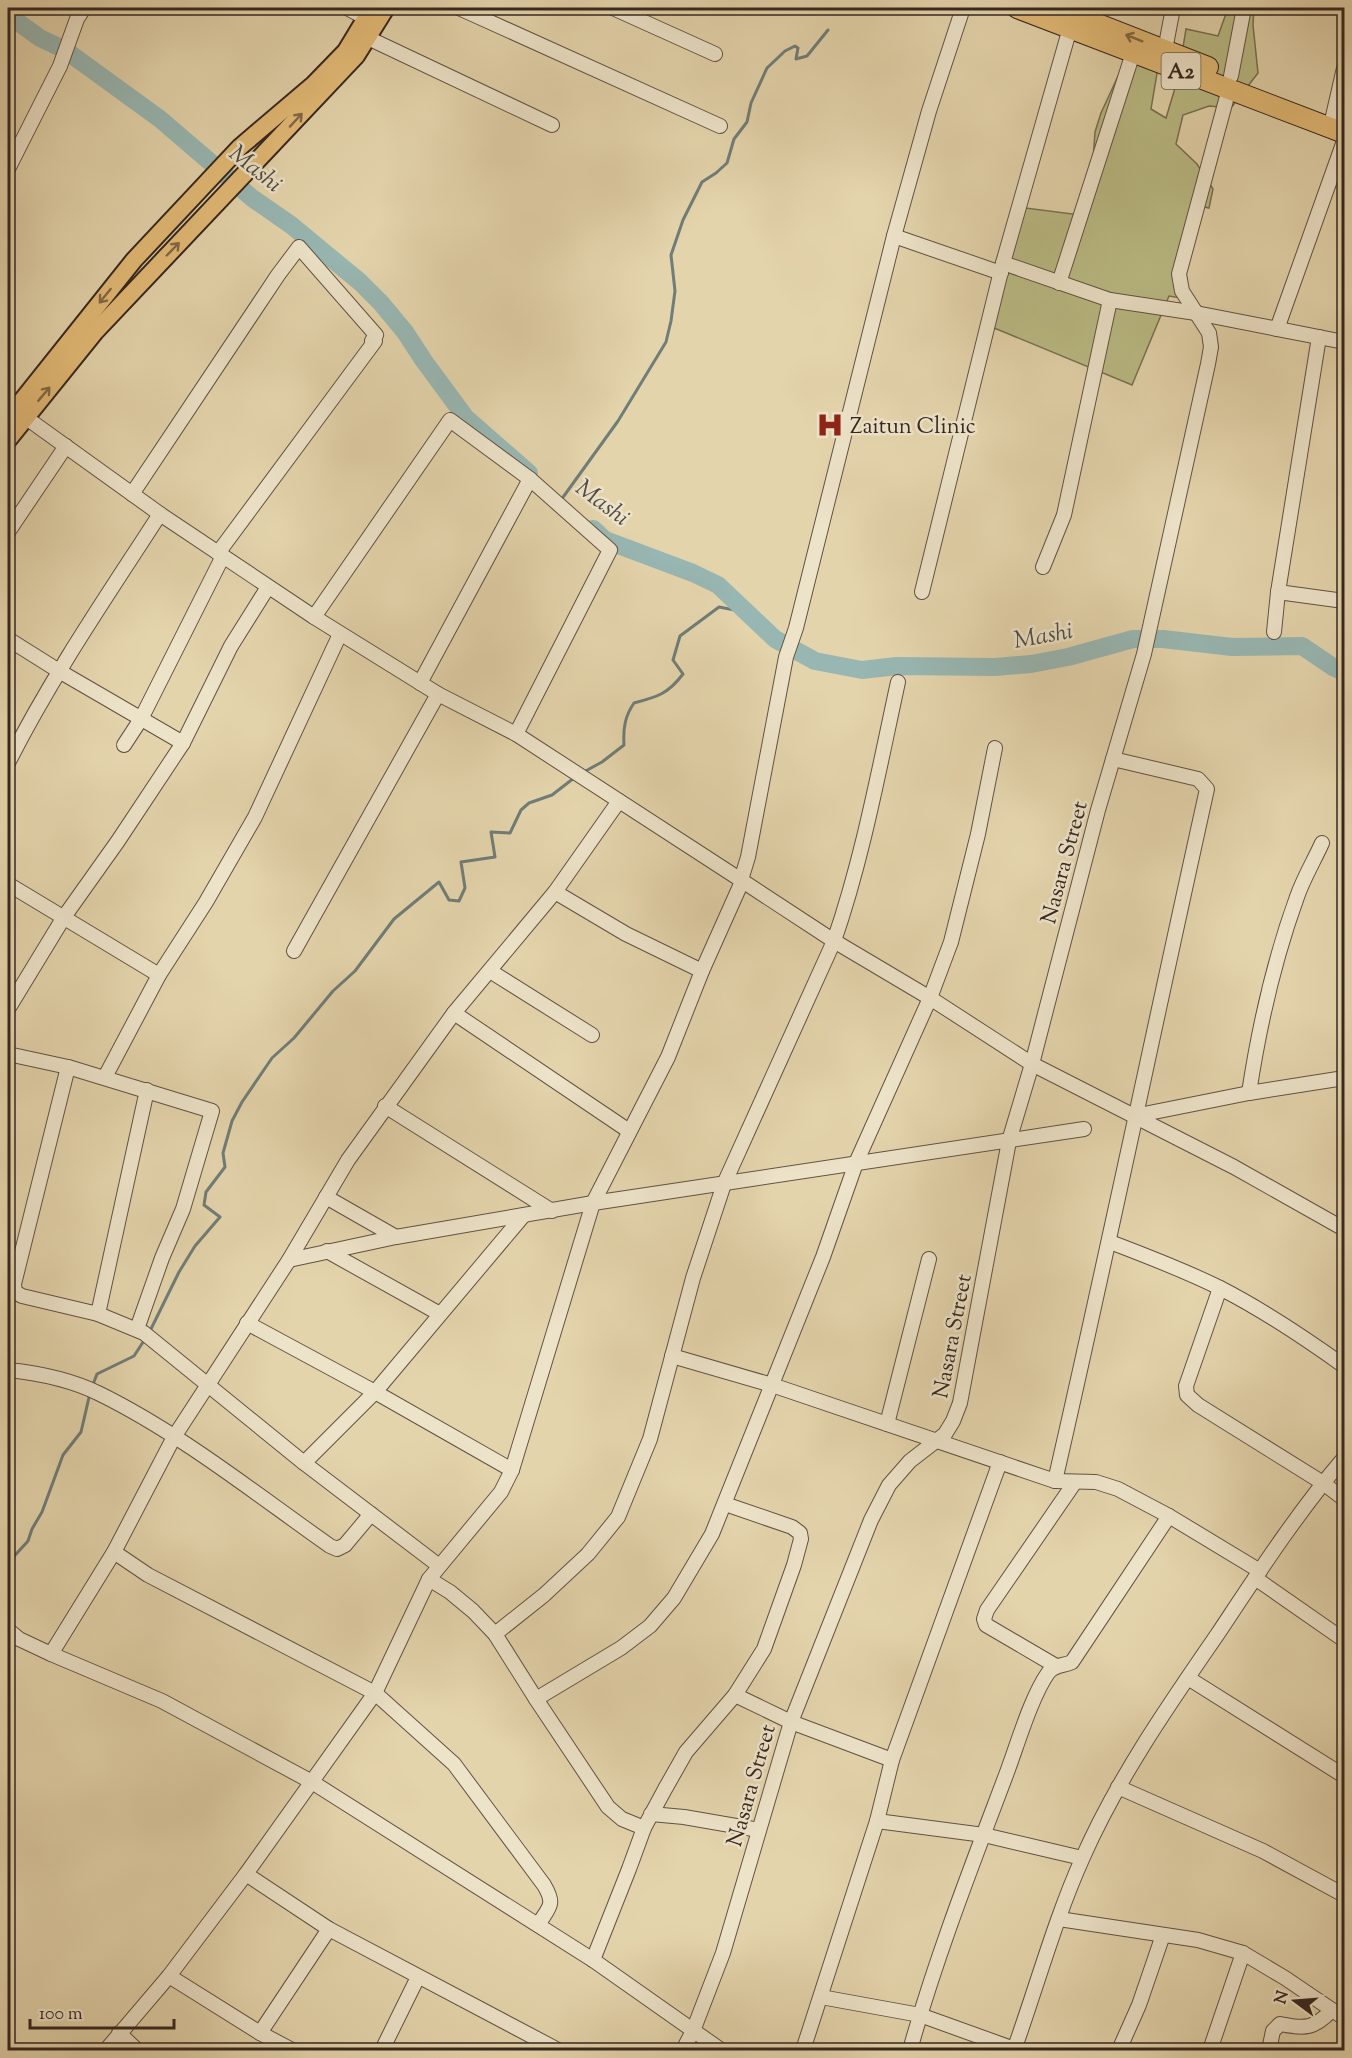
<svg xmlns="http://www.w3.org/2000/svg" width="1352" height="2058" font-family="'Sorts Mill Goudy',serif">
<rect width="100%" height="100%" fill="#e4d4ac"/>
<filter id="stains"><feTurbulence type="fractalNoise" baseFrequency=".00333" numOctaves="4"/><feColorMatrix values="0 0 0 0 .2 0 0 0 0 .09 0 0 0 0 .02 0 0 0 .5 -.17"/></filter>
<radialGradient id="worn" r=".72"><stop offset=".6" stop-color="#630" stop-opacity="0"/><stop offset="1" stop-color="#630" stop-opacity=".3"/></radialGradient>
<polygon fill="#babb85" stroke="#787152" stroke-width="1.5" points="1228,8 1254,8 1253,25 1258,73 1231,108 1209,106 1183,115 1176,144 1197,164 1213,189 1209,208 1200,206 1181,298 1169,296 1132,385 987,325 1018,207 1080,215 1091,191 1095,132 1101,113 1137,35 1163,38 1151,109 1166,118 1178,78 1186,29 1218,36"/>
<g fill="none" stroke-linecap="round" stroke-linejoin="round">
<g stroke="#707d78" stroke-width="3">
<polyline points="561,500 618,421 666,342 671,321 675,291 671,255 683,220 702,182 716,173 727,163 734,139 747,122 751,103 767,68 785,51 795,46 798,48 796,59 807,56 828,30"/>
<path d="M582,773L602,762L624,745C623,728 625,716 634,703C657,697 668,694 683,674L673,660L680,636L719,607L745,612"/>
<polyline points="149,1333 179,1272 195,1246 220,1217 204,1205 206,1192 225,1167 223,1153 232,1121 242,1102 272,1058 294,1038 333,991 355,971 394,919 439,882 449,900 459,901 465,888 461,862 495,857 491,832 510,833 521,810 529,803 552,795 574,778"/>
<polyline points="92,1387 97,1374 134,1356 145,1339"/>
<polyline points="8,1563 28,1541 32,1529 42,1512 63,1455 81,1432 90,1393"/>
</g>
<g stroke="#98b7b3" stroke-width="18">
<polyline points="8,15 40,38 65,50 160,119 252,198 291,225 360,282 381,303 405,332 424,361 466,418 529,473"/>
<polyline points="593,529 605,540 693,573 718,585 775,639 815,661 862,670 897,666 995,667 1031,664 1068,657 1133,639 1163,639 1232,647 1302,646 1333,667 1344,672"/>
</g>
<defs>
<g id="minor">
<polyline points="347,8 366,18"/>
<polyline points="459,8 720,126"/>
<polyline points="613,8 715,54"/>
<polyline points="963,8 929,111 894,236 796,628 786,657 748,857 741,880 834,941 930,998 1032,1064 1234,1167 1344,1229"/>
<polyline points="368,38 552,125"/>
<polyline points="1165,50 1173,8"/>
<polyline points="1231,76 1244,8"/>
<polyline points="1333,116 1344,68"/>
<polyline points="8,169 60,66 77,19 84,8"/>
<polyline points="894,236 1001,273"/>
<polyline points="1003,263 1110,300 1196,313 1344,342"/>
<polyline points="1059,283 1133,53"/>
<polyline points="1277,329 1344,141"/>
<polyline points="1319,337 1278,592 1344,601"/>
<polyline points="25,417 160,514 314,617 438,694 516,734 741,880 740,886 702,971 668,1057 593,1203 512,1470 501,1492 429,1579 375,1693 246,1874 169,1976 106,2050"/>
<polyline points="132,494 278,275 299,247 376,335 372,341 375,341 218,553"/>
<polyline points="8,532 66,446"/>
<polyline points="1043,567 1064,515 1110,300"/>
<polyline points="922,592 1003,263 1070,28"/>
<polyline points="314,617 450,420 530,479 610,550 516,734"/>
<polyline points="1274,632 1278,592"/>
<polyline points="8,639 59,671 183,743"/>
<polyline points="420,683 530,479"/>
<polyline points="124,745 141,719 223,556"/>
<path d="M8,763C52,676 107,596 160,514"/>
<polyline points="8,884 159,975"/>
<polyline points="555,892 626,934 702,971"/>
<polyline points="294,951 438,694"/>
<polyline points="490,971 592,1035"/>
<polyline points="8,1009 64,917 118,841 183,743 231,646 268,587"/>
<polyline points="454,1013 629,1131"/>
<polyline points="8,1054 68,1067 212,1111 183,1209 162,1258 137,1329"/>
<polyline points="68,1067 14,1284 15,1292 22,1296 98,1314 144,1333 304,1463 438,1565"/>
<polyline points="105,1077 159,975 206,902 255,817 340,634"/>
<path d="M1249,1093C1259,1027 1274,960 1297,897C1303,879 1314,861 1322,843"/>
<polyline points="385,1106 552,1211"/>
<polyline points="1134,1116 1249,1093 1344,1078"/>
<polyline points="326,1197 396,1237"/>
<path d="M1110,1242C1147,1256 1184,1270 1220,1288C1263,1310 1305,1338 1344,1366"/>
<polyline points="327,1251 440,1314"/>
<polyline points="289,1260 396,1237 593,1203 1084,1129"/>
<polyline points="1220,1288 1186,1386 1187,1395 1198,1405 1323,1483 1344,1499"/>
<polyline points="98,1314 147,1090"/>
<polyline points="247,1323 375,1392 512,1470"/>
<polyline points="672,1356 772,1385 1055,1481 1096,1482 1118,1489 1169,1516 1260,1571"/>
<path d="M8,1370C38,1373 72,1380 100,1394C181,1434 256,1494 330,1546L337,1549L345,1545L371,1514"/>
<polyline points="887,1424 929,1259"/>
<polyline points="304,1463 375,1392 523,1216"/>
<path d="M1055,1481C1108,1250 1156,1019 1207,789L1198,779L1113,759"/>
<path d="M114,1552L148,1575L375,1693L454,1764L544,1885C556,1905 549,1907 538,1925"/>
<polyline points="1255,1578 1344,1640"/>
<polyline points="429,1579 450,1592 473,1611 495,1634 536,1699 608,1807 622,1819 644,1828"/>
<polyline points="8,1630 19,1639 51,1654 162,1701 312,1782 593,1960 721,2050"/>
<path d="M495,1634L544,1595L588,1554L618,1517L650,1439L693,1278L724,1184L834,941C863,857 879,769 898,682"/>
<polyline points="51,1654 114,1552 174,1437 289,1260 348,1160 454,1013 555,892 619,801"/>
<polyline points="1056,1666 986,1625 984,1619 987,1610 1075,1482"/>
<polyline points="1188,1678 1344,1776"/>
<polyline points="735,1695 791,1722 892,1760"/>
<polyline points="536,1699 621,1648 650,1626 674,1598 712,1534 823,1257 856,1163 930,998 951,942 978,834 995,748"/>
<polyline points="1118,1787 1263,1851 1344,1895"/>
<polyline points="651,1814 684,1817 759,1830"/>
<polyline points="877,1821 984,1835 1082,1858"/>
<polyline points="246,1874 329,1929 558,2050"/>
<polyline points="1059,1919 1198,1940 1243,1953 1285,1978 1344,2018"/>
<polyline points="593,1960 629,1869 644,1828 665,1789 686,1752 735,1695 764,1649 794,1565 801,1539 800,1533 792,1527 725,1504"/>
<polyline points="169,1976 260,2033 292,2050"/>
<polyline points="821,1997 920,2015 1017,2050"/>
<polyline points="119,2033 137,2050"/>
<polyline points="260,2033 329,1929"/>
<polyline points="382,2050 418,1977"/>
<polyline points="683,2050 693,2031 723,1953 791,1722 871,1520 889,1485 910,1461 945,1434 953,1421 960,1403 1009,1141 1032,1064 1098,810 1144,654 1208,364 1211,347 1209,333 1182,291 1179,274 1229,89"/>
<polyline points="803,2050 877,1821 892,1760 1000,1462"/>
<path d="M910,2050C936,1957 972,1865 1006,1775C1017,1746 1031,1697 1048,1673C1053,1665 1063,1666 1072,1662L1169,1516"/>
<path d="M1014,2050C1037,1986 1055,1919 1083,1857C1118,1778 1168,1706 1217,1635C1257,1575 1297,1513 1344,1458"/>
<polyline points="1119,2050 1139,2005 1163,1935"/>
<polyline points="1210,2050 1243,1953"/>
<path d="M1269,2050L1273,2031L1280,2024C1305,2029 1314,2029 1332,2010"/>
</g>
<g id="major">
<polyline points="8,418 134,260 240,147 314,84 346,51 372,8"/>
<polyline points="8,440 95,332 356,56 386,8"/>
</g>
<g id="highway">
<polyline points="1017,8 1344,133"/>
<polyline points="1057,8 1208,67"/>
</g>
</defs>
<use href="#minor" stroke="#615243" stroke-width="16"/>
<use href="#major" stroke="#352720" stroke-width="20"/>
<use href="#highway" stroke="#352720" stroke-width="22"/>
<use href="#minor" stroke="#ede3c9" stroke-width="14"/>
<use href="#major" stroke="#e2ba76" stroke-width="16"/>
<use href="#highway" stroke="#e2ba76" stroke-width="20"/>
</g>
<defs><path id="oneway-shaft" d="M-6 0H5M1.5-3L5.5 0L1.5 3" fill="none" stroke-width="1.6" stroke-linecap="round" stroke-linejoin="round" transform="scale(1.5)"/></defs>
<g stroke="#836947">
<use href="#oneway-shaft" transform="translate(1134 38) rotate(-158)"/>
<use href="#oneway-shaft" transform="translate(296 120) rotate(-47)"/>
<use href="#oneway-shaft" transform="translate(173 249) rotate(-46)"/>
<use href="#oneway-shaft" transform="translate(105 296) rotate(129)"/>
<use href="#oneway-shaft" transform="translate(44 394) rotate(-50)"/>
</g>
<defs>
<symbol id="hospital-bare" viewBox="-9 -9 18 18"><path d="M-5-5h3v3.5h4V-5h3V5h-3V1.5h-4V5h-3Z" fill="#8f2418" stroke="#ede3c9" stroke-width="2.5" paint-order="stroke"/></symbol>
</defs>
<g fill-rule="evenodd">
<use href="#hospital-bare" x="811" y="406" width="38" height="38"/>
</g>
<g text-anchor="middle" stroke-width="5" stroke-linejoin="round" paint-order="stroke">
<rect fill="#ede3c9" stroke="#6c5f53" stroke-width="1.5" x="1161.5" y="53" width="39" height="36" rx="4.5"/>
<g font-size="21" font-weight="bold" fill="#352720">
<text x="1181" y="78">A2</text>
</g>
<g font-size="22" fill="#352720" stroke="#ede3c9" text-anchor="start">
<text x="850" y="433">Zaitun Clinic</text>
</g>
<g font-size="22" fill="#352720" stroke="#ede3c9">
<text transform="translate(1063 862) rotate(-75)" y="8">Nasara Street</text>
<text transform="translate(951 1336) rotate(-79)" y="8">Nasara Street</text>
<text transform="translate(750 1785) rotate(-74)" y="8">Nasara Street</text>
</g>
<g font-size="24" font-style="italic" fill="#4e4b45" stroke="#ede3c9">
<text transform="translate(256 168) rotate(39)" y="8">Mashi</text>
<text transform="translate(603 502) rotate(37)" y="8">Mashi</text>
<text transform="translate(1043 635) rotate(-10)" y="8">Mashi</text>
</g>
</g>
<rect width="1352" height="2058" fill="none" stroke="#e4d4ac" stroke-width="30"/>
<rect x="9" y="9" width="1334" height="2040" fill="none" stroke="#352720" stroke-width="3"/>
<rect x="15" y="15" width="1322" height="2028" fill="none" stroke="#352720" stroke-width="1.5"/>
<g transform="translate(1295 2001) rotate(286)" stroke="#ede3c9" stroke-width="4.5" paint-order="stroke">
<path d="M0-4.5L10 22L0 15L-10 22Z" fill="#352720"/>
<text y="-9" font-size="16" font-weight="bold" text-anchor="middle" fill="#352720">N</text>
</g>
<path d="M30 2019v9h144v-9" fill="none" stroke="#352720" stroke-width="3"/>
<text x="39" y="2019" font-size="18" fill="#352720" stroke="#ede3c9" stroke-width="4.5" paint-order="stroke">100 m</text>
<rect width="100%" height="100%" filter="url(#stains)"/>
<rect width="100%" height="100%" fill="url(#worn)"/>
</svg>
